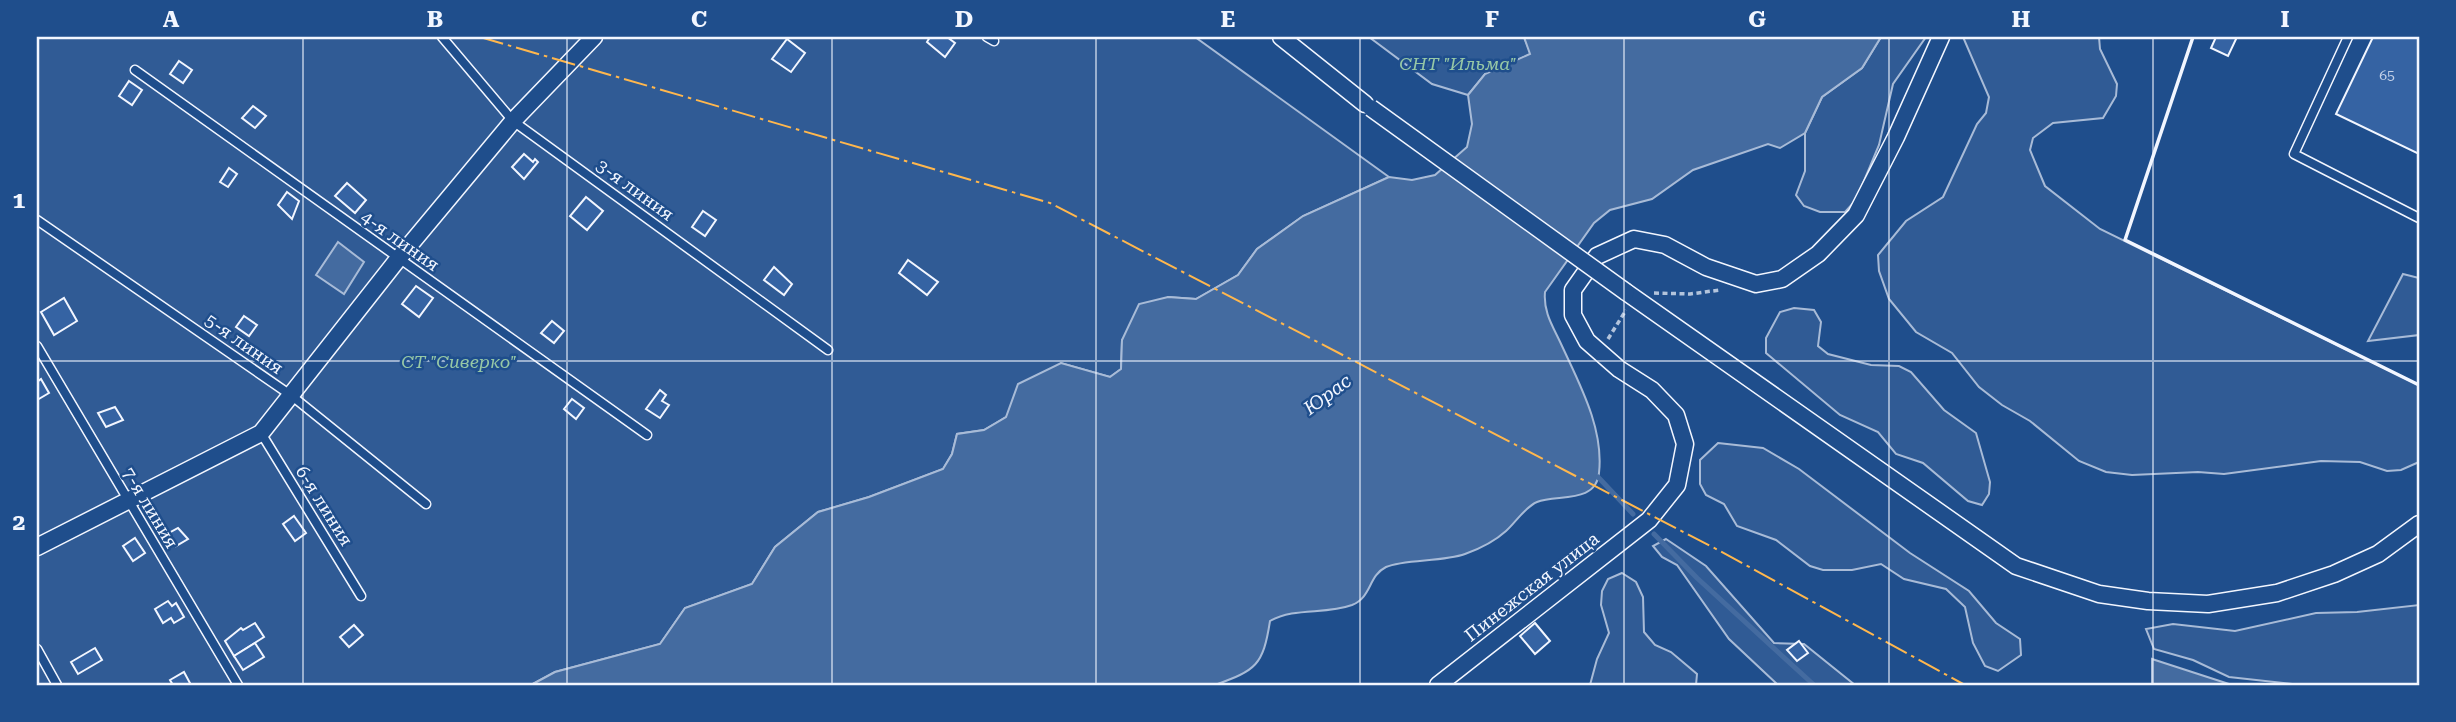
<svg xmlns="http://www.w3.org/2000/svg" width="2456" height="722" font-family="'Roboto Serif',serif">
<rect width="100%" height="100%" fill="#1f4e8c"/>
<g fill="#305b95" stroke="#a8bbd7" stroke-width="2">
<polygon points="37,37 1195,37 1389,177 1303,216 1257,249 1238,275 1196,299 1168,297 1122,340 1121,369 1110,377 1061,363 1006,417 984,430 957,434 952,454 943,469 869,497 818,512 775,547 752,584 685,608 660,644 555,672 531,685 37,685"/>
<polygon points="1369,37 1524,37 1531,54 1485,74 1468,95 1432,84"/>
<polygon points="1881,37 1926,37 1893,84 1879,145 1856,200 1845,212 1820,212 1804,206 1796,195 1805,171 1805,133 1822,97 1862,68"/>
<polygon points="1963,37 2099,37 2100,49 2117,84 2116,96 2103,118 2053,123 2033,138 2030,150 2045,186 2100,229 2419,385 2419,462 2401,470 2387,471 2360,462 2321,461 2224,474 2198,472 2132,475 2106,472 2079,461 2030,421 2002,405 1979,387 1952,353 1916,332 1889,299 1879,271 1878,255 1906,221 1943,197 1977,124 1986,113 1989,97"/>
<polygon points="2403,274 2419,278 2419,335 2368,341"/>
<polygon points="1794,308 1814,310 1821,322 1818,346 1828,354 1871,365 1899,366 1911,372 1944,410 1976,433 1990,482 1989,494 1982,505 1968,501 1923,463 1896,454 1878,432 1840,415 1766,353 1766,338 1780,312"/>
<polygon points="1718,443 1763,448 1799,469 1910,553 1969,591 1996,623 2020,639 2021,655 1998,671 1985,666 1973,643 1965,607 1946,589 1904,579 1881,564 1852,570 1823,570 1810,566 1776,540 1737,526 1724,504 1706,495 1700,484 1700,460"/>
<polygon points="1666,539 1706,566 1774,643 1804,644 1855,685 1778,685 1729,639 1677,565 1662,557 1653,546"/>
<polygon points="1622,573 1636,582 1643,597 1644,632 1655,645 1671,652 1697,674 1696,685 1590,685 1597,659 1609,633 1601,605 1602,591 1608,579"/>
<polygon points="2419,605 2419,685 2301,685 2229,677 2193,660 2154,649 2146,629 2173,624 2235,631 2316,613 2357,612"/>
</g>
<g fill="#446ba0" stroke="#a8bbd7" stroke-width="2">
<path d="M1524,37H1881L1862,68L1822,97L1805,133L1780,148L1768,144L1693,170L1652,199L1610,210L1594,223L1545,292C1543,313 1554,328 1562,346C1580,385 1604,429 1599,473C1596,504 1557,494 1537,502C1525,507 1516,522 1506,531C1495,541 1479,549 1465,554C1443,562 1404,559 1386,567C1368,576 1372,597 1352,605C1325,615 1295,607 1270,621C1263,666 1256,670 1215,685H531L555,672L660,644L685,608L752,584L775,547L818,512L869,497L943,469L952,454L957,434L984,430L1006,417L1018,384L1061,363L1110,377L1121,369L1122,340L1139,304L1168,297L1196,299L1238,275L1257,249L1303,216L1389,177L1412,180L1435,175L1467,147L1472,124L1468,95L1485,74L1530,54Z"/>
<polygon points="338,242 364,262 344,294 316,275"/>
<polygon points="2152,659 2232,685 2152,685"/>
</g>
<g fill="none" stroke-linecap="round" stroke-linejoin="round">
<g stroke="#446ba0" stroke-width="5">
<polyline points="1598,477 1633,514"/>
<polyline points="1654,534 1697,578 1814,685"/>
</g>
</g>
<g fill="#3563a3" stroke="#f2f6ff" stroke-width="2">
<polygon points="930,37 947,37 955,43 945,57 927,42"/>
<polygon points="2216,37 2237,37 2228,56 2211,48"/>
<polygon points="2373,37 2419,37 2419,154 2336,114"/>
<polygon points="787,39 805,53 791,72 772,59"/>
<polygon points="179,61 192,70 183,83 170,74"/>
<polygon points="129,81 142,90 132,105 119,96"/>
<polygon points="253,106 266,116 255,128 242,118"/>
<polygon points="524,154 533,162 535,159 538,162 524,179 512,167"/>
<polygon points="229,168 237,174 228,187 220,182"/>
<polygon points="347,183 366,200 355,213 335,196"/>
<polygon points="287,192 299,201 292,219 278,205"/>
<polygon points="586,197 603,211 587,230 570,216"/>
<polygon points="703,211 716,220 705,236 692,227"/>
<polygon points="908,260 938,282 927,295 899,273"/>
<polygon points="774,267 792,284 784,295 764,280"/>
<polygon points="416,286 433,298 419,317 402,304"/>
<polygon points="64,298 77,321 54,335 41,312"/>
<polygon points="244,316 257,325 249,336 236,327"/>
<polygon points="552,321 564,331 554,343 541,333"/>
<polygon points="41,379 49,393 37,400 37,382"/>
<polygon points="660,390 666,395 662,401 669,405 660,418 646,409"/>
<polygon points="572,399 584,408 576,419 564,409"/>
<polygon points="115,407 123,420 106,427 98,413"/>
<polygon points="294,516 306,533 295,541 283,524"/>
<polygon points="178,528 188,539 176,546 169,533"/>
<polygon points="135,538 145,553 133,561 123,546"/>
<polygon points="168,601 172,606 176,603 184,617 174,623 171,618 163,623 155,609"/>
<polygon points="255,623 264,637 234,656 225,641 241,628 243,630"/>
<polygon points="1535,623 1550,641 1535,654 1520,636"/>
<polygon points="354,625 363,635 349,647 340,637"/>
<polygon points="1799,641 1808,653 1797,661 1787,650"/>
<polygon points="255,643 264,657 243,670 234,656"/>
<polygon points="95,648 102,660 78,674 71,662"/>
<polygon points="184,672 191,685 173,685 170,680"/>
</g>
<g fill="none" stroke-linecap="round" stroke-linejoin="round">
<defs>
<g id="service">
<polyline points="442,37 513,121 828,350"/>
<polyline points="987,37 994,41"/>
<polyline points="2348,37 2294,154 2419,218"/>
<polyline points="135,70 647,435"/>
<polyline points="37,220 292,396 426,504"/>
<polyline points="37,346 238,685"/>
<polyline points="261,433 361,596"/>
<polyline points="37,649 57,685"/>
</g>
<g id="minor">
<polyline points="1281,37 1365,104"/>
<polyline points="1626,292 2016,566 2099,594 2148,601 2208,604 2277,593 2334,574 2378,554 2419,524"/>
<polyline points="37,547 261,433 398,259 513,121 594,37"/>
<polyline points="1438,685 1649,520 1677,485 1685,444 1676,415 1652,390 1619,369 1587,341 1573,315 1573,290 1597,256 1634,239 1665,245 1706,267 1756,284 1782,279 1818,254 1856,215 1896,137 1941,37"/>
</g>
</defs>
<use href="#service" stroke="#f2f6ff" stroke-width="11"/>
<use href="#minor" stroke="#f2f6ff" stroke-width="19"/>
<g stroke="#b3c4dc" stroke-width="3.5" stroke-dasharray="5 3.5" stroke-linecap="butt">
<polyline points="1654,293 1690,294 1720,290"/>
<polyline points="1608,339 1626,310"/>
</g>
<use href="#service" stroke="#1f4e8c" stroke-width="8"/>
<use href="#minor" stroke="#1f4e8c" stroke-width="16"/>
<defs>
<polyline id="minor-bridge" points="1371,108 1626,292"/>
</defs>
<use href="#minor-bridge" stroke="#f2f6ff" stroke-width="19" stroke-linecap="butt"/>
<use href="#minor-bridge" stroke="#1f4e8c" stroke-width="16"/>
<polyline stroke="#f2f6ff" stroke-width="3.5" points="2193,37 2125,240 2419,385"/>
<polyline stroke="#ffb74d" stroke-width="2" stroke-dasharray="24 5 3.5 5" stroke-linecap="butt" points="480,37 1050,203 1720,551 1965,685"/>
</g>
<path fill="none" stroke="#f2f6ff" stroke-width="2" stroke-opacity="0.55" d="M303,37V685M567,37V685M832,37V685M1096,37V685M1360,37V685M1624,37V685M1889,37V685M2153,37V685M37,361H2419"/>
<g text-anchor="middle" stroke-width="5" stroke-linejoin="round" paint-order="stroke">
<g font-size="14" fill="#c3d1e8">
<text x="2387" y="80">65</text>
</g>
<g font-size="18" font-style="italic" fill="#97c8a6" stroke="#1f4e8c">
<text x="1458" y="70">СНТ "Ильма"</text>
<text x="459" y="368">СТ "Сиверко"</text>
</g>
<g font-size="18" fill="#f2f6ff" stroke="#1f4e8c">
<text transform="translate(635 190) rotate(36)" y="6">3-я линия</text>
<text transform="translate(400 241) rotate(35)" y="6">4-я линия</text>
<text transform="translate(244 344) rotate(35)" y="6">5-я линия</text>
<text transform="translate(324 506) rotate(58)" y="6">6-я линия</text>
<text transform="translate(150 508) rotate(59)" y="6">7-я линия</text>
<text transform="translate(1532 587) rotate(-38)" y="6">Пинежская улица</text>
</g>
<g font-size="19" font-style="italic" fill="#f2f6ff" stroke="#1f4e8c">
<text transform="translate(1327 394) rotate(-37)" y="7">Юрас</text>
</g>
</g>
<rect width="2456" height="722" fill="none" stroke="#1f4e8c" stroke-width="77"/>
<rect x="38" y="38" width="2380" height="646" fill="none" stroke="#f2f6ff" stroke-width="2.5"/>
<g font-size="23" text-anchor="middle" font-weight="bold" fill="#f2f6ff">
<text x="171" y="27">A</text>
<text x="435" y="27">B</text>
<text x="699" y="27">C</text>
<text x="964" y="27">D</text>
<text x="1228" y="27">E</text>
<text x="1492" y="27">F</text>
<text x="1757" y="27">G</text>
<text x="2021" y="27">H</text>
<text x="2285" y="27">I</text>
<text x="19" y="208">1</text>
<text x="19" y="530">2</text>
</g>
</svg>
